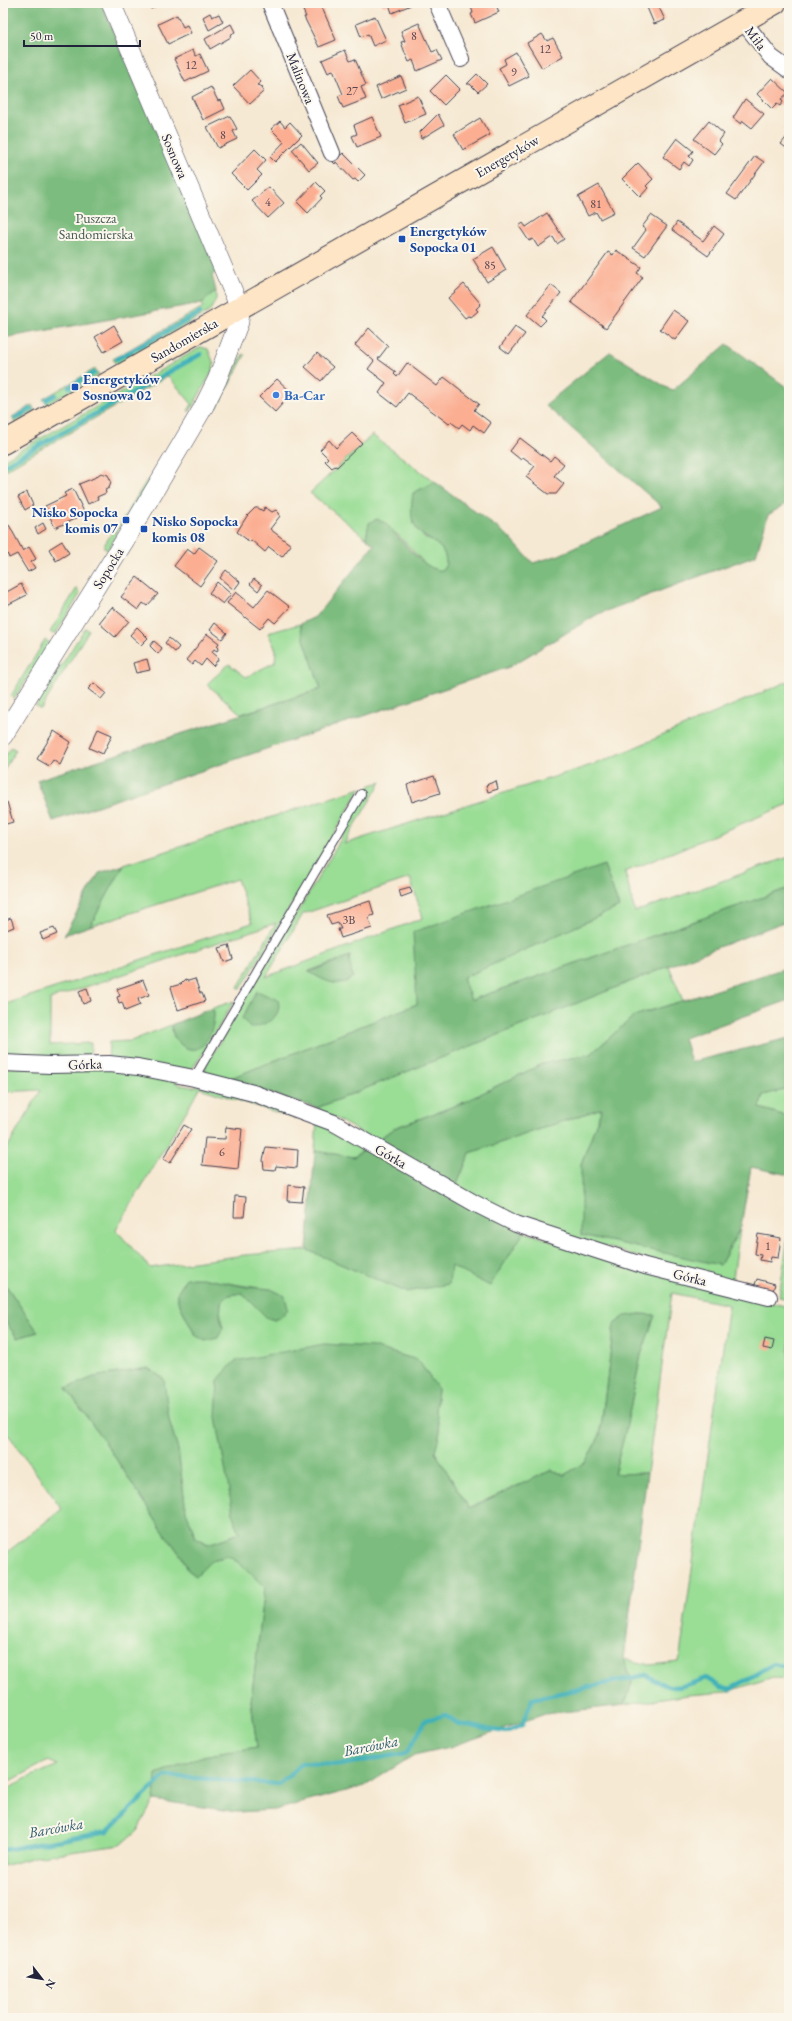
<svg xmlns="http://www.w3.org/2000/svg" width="792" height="2021" font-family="'EB Garamond',serif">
<rect width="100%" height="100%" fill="#fbf7ec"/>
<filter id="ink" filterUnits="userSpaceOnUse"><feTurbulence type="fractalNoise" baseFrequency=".025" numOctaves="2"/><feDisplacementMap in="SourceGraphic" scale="8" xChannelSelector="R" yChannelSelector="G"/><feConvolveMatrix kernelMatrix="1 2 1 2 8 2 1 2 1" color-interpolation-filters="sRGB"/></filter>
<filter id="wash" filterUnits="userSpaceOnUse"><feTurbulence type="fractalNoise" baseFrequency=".012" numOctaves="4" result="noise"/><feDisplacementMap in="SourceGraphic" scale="16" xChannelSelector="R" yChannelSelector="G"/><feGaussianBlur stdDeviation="0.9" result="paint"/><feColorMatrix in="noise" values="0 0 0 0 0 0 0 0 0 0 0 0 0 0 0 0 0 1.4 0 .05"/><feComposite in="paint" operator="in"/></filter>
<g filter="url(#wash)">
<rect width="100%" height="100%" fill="#f6e9d3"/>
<g fill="#9add95" stroke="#5e8068" fill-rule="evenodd">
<polygon points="216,291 216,299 210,311 117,365 113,359 203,307 202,303"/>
<polygon points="201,347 208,349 214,364 212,372 190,411 188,411 192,404 168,376 3,471 3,460"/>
<polygon points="243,354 245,355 217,408 216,407"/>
<polygon points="95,369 99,375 47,404 43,399"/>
<polygon points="32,405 35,411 15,423 12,417"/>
<path d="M372,435L435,482L413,493L423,537C437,543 446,548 447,564L443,570L437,571L427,566L397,534L368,528V534L366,538L310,493Z"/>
<polygon points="147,480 149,483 120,527 108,550 103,547 113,531 115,532"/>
<polygon points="77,588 80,594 55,635 50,632"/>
<polygon points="300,624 302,633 321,689 241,714 207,684 229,664 246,677 275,662 276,650 268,633"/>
<polygon points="85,628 89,630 41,709 36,706"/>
<polygon points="45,640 50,643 14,699 11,696"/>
<path d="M789,681V804L625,872L635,912L789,857V888L471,1000L462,978L619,907L604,865L417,1004L226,1080L203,1075L206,1065L337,846L370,785L381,782L344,844L601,762ZM410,878L423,918L266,977L303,914ZM350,956L349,961L309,972V971Z"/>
<polygon points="11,747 16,750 3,771 3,759"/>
<polygon points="361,788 241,989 238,987 276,923 50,999 50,1045 91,1043 90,1061 3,1057 3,1005 252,923 237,879 90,926 124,865"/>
<polygon points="669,966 683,1001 634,1016 591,1054 542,1064 460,1104 394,1128 376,1141 317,1108"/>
<polygon points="234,1001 202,1055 191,1070 108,1062 109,1042 131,1041 171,1025 174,1037 184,1047 214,1011 210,1009"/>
<path d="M3,1067L118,1068L168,1077L180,1085L193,1087L202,1085L299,1112L296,1119L200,1088L116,1230L150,1268L245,1255L307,1250L406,1291L450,1266L524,1232L692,1284L789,1307V1680L773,1677L727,1692L688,1695L625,1705L632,1682L624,1659L649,1665L679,1662L729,1305L672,1293L647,1473L614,1474L625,1433L641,1355L655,1315L640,1314L614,1324L600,1435L585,1463L564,1475L552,1470L469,1508L435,1452L440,1431L436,1411L438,1389L241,1533L208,1544L196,1538L186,1511L178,1450L169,1420L166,1400L148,1368L94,1377L67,1389L109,1448L160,1527L182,1557L188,1570L196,1576L212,1560L228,1556C243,1564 252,1576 265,1587L251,1701L257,1747L203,1756L157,1774L154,1800L137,1831L121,1845L34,1857L3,1866V1792L25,1779L58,1765L48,1761L3,1785V1549L6,1553L62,1509L3,1427V1318L17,1338L38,1332L3,1281V1155L41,1090L3,1092ZM186,1278C215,1279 242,1287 271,1289L282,1316L274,1320L266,1317L242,1293L229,1295L221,1303L220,1316L223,1328L195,1335L178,1301V1291Z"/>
<polygon points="789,1089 789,1117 760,1108 762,1095"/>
<polygon points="602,1108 581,1164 720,1265 740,1229 732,1285 540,1227 455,1189 470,1153"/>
<polygon points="317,1119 369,1145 354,1157 315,1151"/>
<polygon points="789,1230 789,1299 779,1297"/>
</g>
<g fill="#7bbc7e" stroke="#4e6f5c">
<polygon points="3,3 101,3 217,272 212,275 216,291 202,303 3,338"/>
<path d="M727,344L789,389V502L768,515L756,555L598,614L509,667L53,821L37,780L321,689L302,633L300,624L315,617L374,545L366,538L369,523L377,519L385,523C399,536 425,573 443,570L446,564C446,538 421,544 413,522C410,513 412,502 413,493L435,482L507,535L533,563L559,555L662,507L545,405L610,352L672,391Z"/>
<polygon points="124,865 90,926 64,935 99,873"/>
<polygon points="604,865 619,907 463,978 471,1000 789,888 789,920 669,966 317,1108 226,1080 417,1004 413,932"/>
<path d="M350,956L349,961L353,977C338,990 324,980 309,972Z"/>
<polygon points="789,967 789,1000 684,1038 691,1062 789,1038 789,1089 763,1095 760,1108 789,1117 789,1175 751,1167 741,1226 720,1265 581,1235 581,1164 602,1108 470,1153 455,1189 524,1232 490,1286 451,1266 449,1284 406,1292 307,1250 315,1151 354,1157 394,1128 460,1104 542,1064 591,1054 634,1016"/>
<path d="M257,991L278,1000C283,1018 265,1025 250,1028L242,1018Z"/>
<path d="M210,1009L214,1011C215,1025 207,1056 186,1048C182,1046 176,1041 174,1037C173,1034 172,1029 171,1025Z"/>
<polygon points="186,1278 202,1278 247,1287 271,1289 285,1296 288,1309 282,1316 274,1320 266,1317 242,1293 229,1295 221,1303 220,1316 223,1328 218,1338 205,1341 195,1335 178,1301 178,1291"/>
<polygon points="3,1281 38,1332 17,1338 3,1318"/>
<path d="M640,1314L655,1315L641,1355L625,1433L614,1474L647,1473L624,1659L632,1682L625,1705L545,1714L450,1747L414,1755L365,1786L275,1810L237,1812L154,1800L156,1774L203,1756L257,1747L251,1701L265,1587C252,1576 243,1564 228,1556L212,1560L196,1576L188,1570L182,1557L160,1527L109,1448L66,1388L94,1377L148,1368L164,1379L169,1420L178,1450L186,1511L196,1538L208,1544L240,1533L235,1524L216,1417L218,1380L235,1361L324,1344L373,1347L418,1360L438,1389L436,1411L440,1431L435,1452L469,1508L552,1470L564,1475L585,1463L600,1435L614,1324L625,1316Z"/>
</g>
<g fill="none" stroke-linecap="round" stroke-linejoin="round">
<g stroke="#40b1b9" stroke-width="4.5">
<polyline points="117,359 200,313"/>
<polyline points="69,387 94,373"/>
<polyline points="46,400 55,395"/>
<polyline points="15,418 31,409"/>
<polyline points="3,466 201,354"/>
<path d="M3,1850L107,1832L165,1776L279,1784L302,1763L340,1765L407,1753L426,1720L446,1715L458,1724L506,1732L522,1725L532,1699L646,1675C673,1692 677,1689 706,1678L720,1687L731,1689L773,1664L789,1667"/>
</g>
</g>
<g id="blocks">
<g fill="#fbae92">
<polygon points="148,3 162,3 151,9"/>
<polygon points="308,3 320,3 336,40 319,47 304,17 306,17 301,6"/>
<polygon points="382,3 410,3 411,5 392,13 389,4 384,6"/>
<polygon points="470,3 495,3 499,12 475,23 471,14 473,13"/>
<polygon points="651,3 657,3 665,20 654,24 646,5"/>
<polygon points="210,13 212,17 219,14 223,22 209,30 203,17"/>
<polygon points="177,15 183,27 187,25 191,33 168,44 158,24"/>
<polygon points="375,16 386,40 373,46 368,34 361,37 356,24"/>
<polygon points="419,23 432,52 437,50 442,60 417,71 413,60 409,62 405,53 401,42 405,41 401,31"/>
<polygon points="231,24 235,32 230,35 231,37 210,49 205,39"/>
<polygon points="542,34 547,41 553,38 563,56 542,68 527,43"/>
<polygon points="193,50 196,56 200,54 208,71 185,82 174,59"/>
<polygon points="345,50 350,61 355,59 366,85 361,87 366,99 343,108 338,96 343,94 333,70 328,73 322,60"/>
<polygon points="516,52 529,76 509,86 499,68 506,64 504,59"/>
<polygon points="250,70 261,82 257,85 263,87 261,89 264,91 250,104 233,86"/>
<polygon points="477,74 487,84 478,92 470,84 467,84"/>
<polygon points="446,75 460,89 444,105 430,91"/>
<polygon points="401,76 406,88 381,99 376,87"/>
<polygon points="772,78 788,93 781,99 783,102 780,106 777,104 772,109 757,94"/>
<polygon points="211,87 218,101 221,100 225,109 203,120 192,97"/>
<polygon points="418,96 426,114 405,123 398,105"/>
<polygon points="745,99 764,114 752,128 743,121 741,124 733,118"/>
<polygon points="438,114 444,125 421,139 420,132"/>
<polygon points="230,116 237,129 233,131 237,139 218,148 207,127"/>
<polygon points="372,117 381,137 357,147 352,136 357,134 354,125"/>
<polygon points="480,118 490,135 463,150 454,134"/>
<polygon points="280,121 285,127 290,122 302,135 275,162 270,157 284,142 271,129"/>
<polygon points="709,121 724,134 719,141 722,144 714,154 694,139"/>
<polygon points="789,123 789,131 785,129"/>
<polygon points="789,134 789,150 781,144"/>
<polygon points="677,138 693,151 689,156 693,160 689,166 684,162 679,169 663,157"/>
<polygon points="301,142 318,163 309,170 292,150"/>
<polygon points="255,149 266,160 257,170 262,175 247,190 231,174"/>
<polygon points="343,153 365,175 358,182 355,179 353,180 336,162 335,164 333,162"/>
<polygon points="755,156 764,162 736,200 727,194"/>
<polygon points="638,163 653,179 646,186 648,188 640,197 622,179"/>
<polygon points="316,182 325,191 320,196 322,198 308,213 297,202"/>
<polygon points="599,185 614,212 600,219 596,212 588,216 578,197"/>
<polygon points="269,187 284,203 268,218 252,201"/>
<polygon points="547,213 564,239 557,244 553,237 538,247 533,239 529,241 519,226 523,223 526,227"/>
<polygon points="651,215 667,226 645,256 633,248 646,230 642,227"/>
<polygon points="677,222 703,241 714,226 724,234 708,256 672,230"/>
<polygon points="493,247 506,270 487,282 473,259"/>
<polygon points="616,250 641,267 637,273 643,277 606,328 571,302 608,252 613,255"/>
<polygon points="464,284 481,304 476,309 478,311 471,317 468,316 465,318 448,298"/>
<polygon points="551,285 561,293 542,316 546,320 540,326 527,315"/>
<polygon points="673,310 689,321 675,340 660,329"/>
<polygon points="114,325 123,341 104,352 95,337"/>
<polygon points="515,327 525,334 509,354 500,347"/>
<polygon points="369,328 388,346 378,359 396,372 394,374 397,377 407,363 437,386 444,377 479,404 474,410 491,423 484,433 473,425 470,430 462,424 459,428 451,422 449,424 408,393 397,407 379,393 386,383 368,369 374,361 355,345"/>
<polygon points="317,353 333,367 321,381 305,367"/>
<polygon points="277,379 292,393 275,412 259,397"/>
<polygon points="352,433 362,443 337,467 335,466 332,468 325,461 328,458 320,450 329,440 336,448"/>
<polygon points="520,438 550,461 554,456 564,464 554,476 564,484 556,494 548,494 526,477 535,466 523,457 521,460 510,451"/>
<polygon points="101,473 108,475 111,481 109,488 105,490 106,493 97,497 98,499 88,504 79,484 94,478"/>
<polygon points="73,489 85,514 55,528 45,506 66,496 64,493"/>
<polygon points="27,492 33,505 25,510 18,497"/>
<polygon points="265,507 272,512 276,510 279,513 280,516 270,529 291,545 282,557 269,547 265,552 251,540 250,542 237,532 247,516 255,508 258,508 263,511"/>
<polygon points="43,523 46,529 38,534 35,528"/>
<polygon points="9,525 23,551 29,547 36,559 31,562 35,568 28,572 17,554 9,558 7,553 3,555 3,528"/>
<polygon points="62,541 69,553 56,561 49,549"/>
<polygon points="199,547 218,561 200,586 174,566 187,549 194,554"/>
<polygon points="226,570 240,582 234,590 220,578"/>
<polygon points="137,577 158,594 147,606 143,603 138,610 121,597"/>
<polygon points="254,579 262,585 258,591 250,584"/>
<polygon points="217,582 231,594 223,604 209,593"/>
<polygon points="21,584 27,595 3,607 3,594"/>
<polygon points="268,590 290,607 275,623 269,618 260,629 227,603 236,592 254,607"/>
<polygon points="112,607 129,621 115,637 99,623"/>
<polygon points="215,623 227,633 222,639 210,630"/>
<polygon points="137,627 148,638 141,645 130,635"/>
<polygon points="207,634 219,643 217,646 219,648 217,651 214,649 212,652 219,658 213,666 206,659 201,666 195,661 192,665 186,660"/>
<polygon points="169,638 179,647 175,652 165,643"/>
<polygon points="154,641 162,648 158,654 150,646"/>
<polygon points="147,659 150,670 136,673 133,663"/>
<polygon points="94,683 106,693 101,699 88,689"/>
<polygon points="98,729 112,735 103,754 89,748"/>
<polygon points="54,731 71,742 60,765 53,760 49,766 37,759"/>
<polygon points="434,776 440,793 412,802 407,785"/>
<polygon points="496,781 498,789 488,792 486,785"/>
<polygon points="7,802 13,822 3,825 3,803"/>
<polygon points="410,887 412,893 401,897 399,890"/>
<polygon points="370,901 374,915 368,917 372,928 341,938 338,929 341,929 338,923 331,925 327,915"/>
<polygon points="11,918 14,927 4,931 3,921"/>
<polygon points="54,928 57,934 43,940 40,933"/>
<polygon points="229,945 233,959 224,962 219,948"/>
<polygon points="195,979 200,993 202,993 205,1001 178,1010 171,987 181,984 185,980 188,981"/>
<polygon points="143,980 149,995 138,999 140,1005 125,1011 122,1002 119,1003 117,997 120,996 117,989"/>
<polygon points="87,988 91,1001 83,1004 79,991"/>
<polygon points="184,1125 191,1129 170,1163 163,1159"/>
<polygon points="226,1127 242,1129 238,1169 202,1165 205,1138 225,1139"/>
<polygon points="266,1147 298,1150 297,1168 276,1166 275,1170 264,1169 263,1160"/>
<polygon points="288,1185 304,1187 302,1202 287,1201"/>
<polygon points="235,1196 246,1197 244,1217 234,1217"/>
<polygon points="758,1234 781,1238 778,1258 771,1257 770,1262 760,1260 761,1255 755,1254"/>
<polygon points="757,1279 775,1284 772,1293 754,1287"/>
<polygon points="765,1339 774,1341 772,1350 763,1348"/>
</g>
</g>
</g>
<g filter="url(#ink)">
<use href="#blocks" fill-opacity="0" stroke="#424052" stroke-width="1"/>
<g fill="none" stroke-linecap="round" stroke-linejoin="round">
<defs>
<polyline id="service" points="194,1078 361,794"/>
<g id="minor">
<polyline points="270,3 332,153"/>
<polyline points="437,3 461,59"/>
<polyline points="743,21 771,57 789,70"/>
<polyline points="3,1063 50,1065 109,1064 138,1067 194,1078 253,1093 334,1123 476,1204 516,1224 645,1266 769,1297"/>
</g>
<polyline id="tertiary" points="3,736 125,540 203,408 217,380 239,322 240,308 111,3"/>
<polyline id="secondary" points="3,443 775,3"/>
</defs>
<use href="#service" stroke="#424052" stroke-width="10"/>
<use href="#minor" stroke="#424052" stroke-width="18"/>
<use href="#tertiary" stroke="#424052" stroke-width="20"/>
<use href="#secondary" stroke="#424052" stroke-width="24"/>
<use href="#service" stroke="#fff" stroke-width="8"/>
<use href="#minor" stroke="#fff" stroke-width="16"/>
<use href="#tertiary" stroke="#fff" stroke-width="19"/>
<use href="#secondary" stroke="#fde5c5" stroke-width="22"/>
</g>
</g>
<g fill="#1a4fb4" stroke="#fbf7ec" stroke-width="1.5">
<rect x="398" y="235" width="8" height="8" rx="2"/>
<rect x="71" y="383" width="8" height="8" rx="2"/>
<rect x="122" y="516" width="8" height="8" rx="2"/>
<rect x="140" y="525" width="8" height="8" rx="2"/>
</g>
<circle fill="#3f7fe0" stroke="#fbf7ec" stroke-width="1.5" cx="276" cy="395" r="4"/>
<g text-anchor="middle" stroke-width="4" stroke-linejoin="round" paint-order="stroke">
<g font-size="12" fill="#584551">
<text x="414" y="40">8</text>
<text x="545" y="53">12</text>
<text x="191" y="69">12</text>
<text x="514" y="76">9</text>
<text x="352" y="95">27</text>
<text x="223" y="139">8</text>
<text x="268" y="206">4</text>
<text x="596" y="208">81</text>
<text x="490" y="269">85</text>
<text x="349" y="924">3B</text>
<text x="222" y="1156">6</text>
<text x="768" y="1250">1</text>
</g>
<g font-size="14" fill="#22223b" stroke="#fbf7ec">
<text transform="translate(756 38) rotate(53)" y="5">Miła</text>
<text transform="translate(301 78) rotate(68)" y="5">Malinowa</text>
<text transform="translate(175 156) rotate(67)" y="5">Sosnowa</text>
<text transform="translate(507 156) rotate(-30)" y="5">Energetyków</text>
<text transform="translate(184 340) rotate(-30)" y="5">Sandomierska</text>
<text transform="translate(108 568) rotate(-58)" y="5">Sopocka</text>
<text transform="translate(85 1064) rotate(-2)" y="5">Górka</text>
<text transform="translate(391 1156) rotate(30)" y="5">Górka</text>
<text transform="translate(690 1277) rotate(14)" y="5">Górka</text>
</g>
<g font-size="14" fill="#465a56" stroke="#fbf7ec">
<text x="96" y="223">Puszcza<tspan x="96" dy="16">Sandomierska</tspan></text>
</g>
<g font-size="14" font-weight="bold" fill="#164399" stroke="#fbf7ec" text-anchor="start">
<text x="410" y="236">Energetyków<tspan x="410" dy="16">Sopocka 01</tspan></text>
<text x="83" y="384">Energetyków<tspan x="83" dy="16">Sosnowa 02</tspan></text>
<text x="118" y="517" text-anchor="end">Nisko Sopocka<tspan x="118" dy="16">komis 07</tspan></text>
<text x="152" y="526">Nisko Sopocka<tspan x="152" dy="16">komis 08</tspan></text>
</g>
<g font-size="14" font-weight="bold" fill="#366cbe" stroke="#fbf7ec" text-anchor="start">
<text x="284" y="400">Ba-Car</text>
</g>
<g font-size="15" font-style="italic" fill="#2e5b6d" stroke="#fbf7ec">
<text transform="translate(371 1746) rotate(-11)" y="5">Barcówka</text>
<text transform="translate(56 1828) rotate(-10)" y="5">Barcówka</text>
</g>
</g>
<rect width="792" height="2021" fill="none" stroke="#fbf7ec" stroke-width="16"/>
<g transform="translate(42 1979) rotate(121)" stroke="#fbf7ec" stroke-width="3" paint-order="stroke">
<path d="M0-3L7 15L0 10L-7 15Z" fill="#22223b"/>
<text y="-6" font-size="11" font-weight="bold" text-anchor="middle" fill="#22223b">N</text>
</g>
<path d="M24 40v6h116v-6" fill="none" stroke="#22223b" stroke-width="2"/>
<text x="30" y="40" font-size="12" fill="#22223b" stroke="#fbf7ec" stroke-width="3" paint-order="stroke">50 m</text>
</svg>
